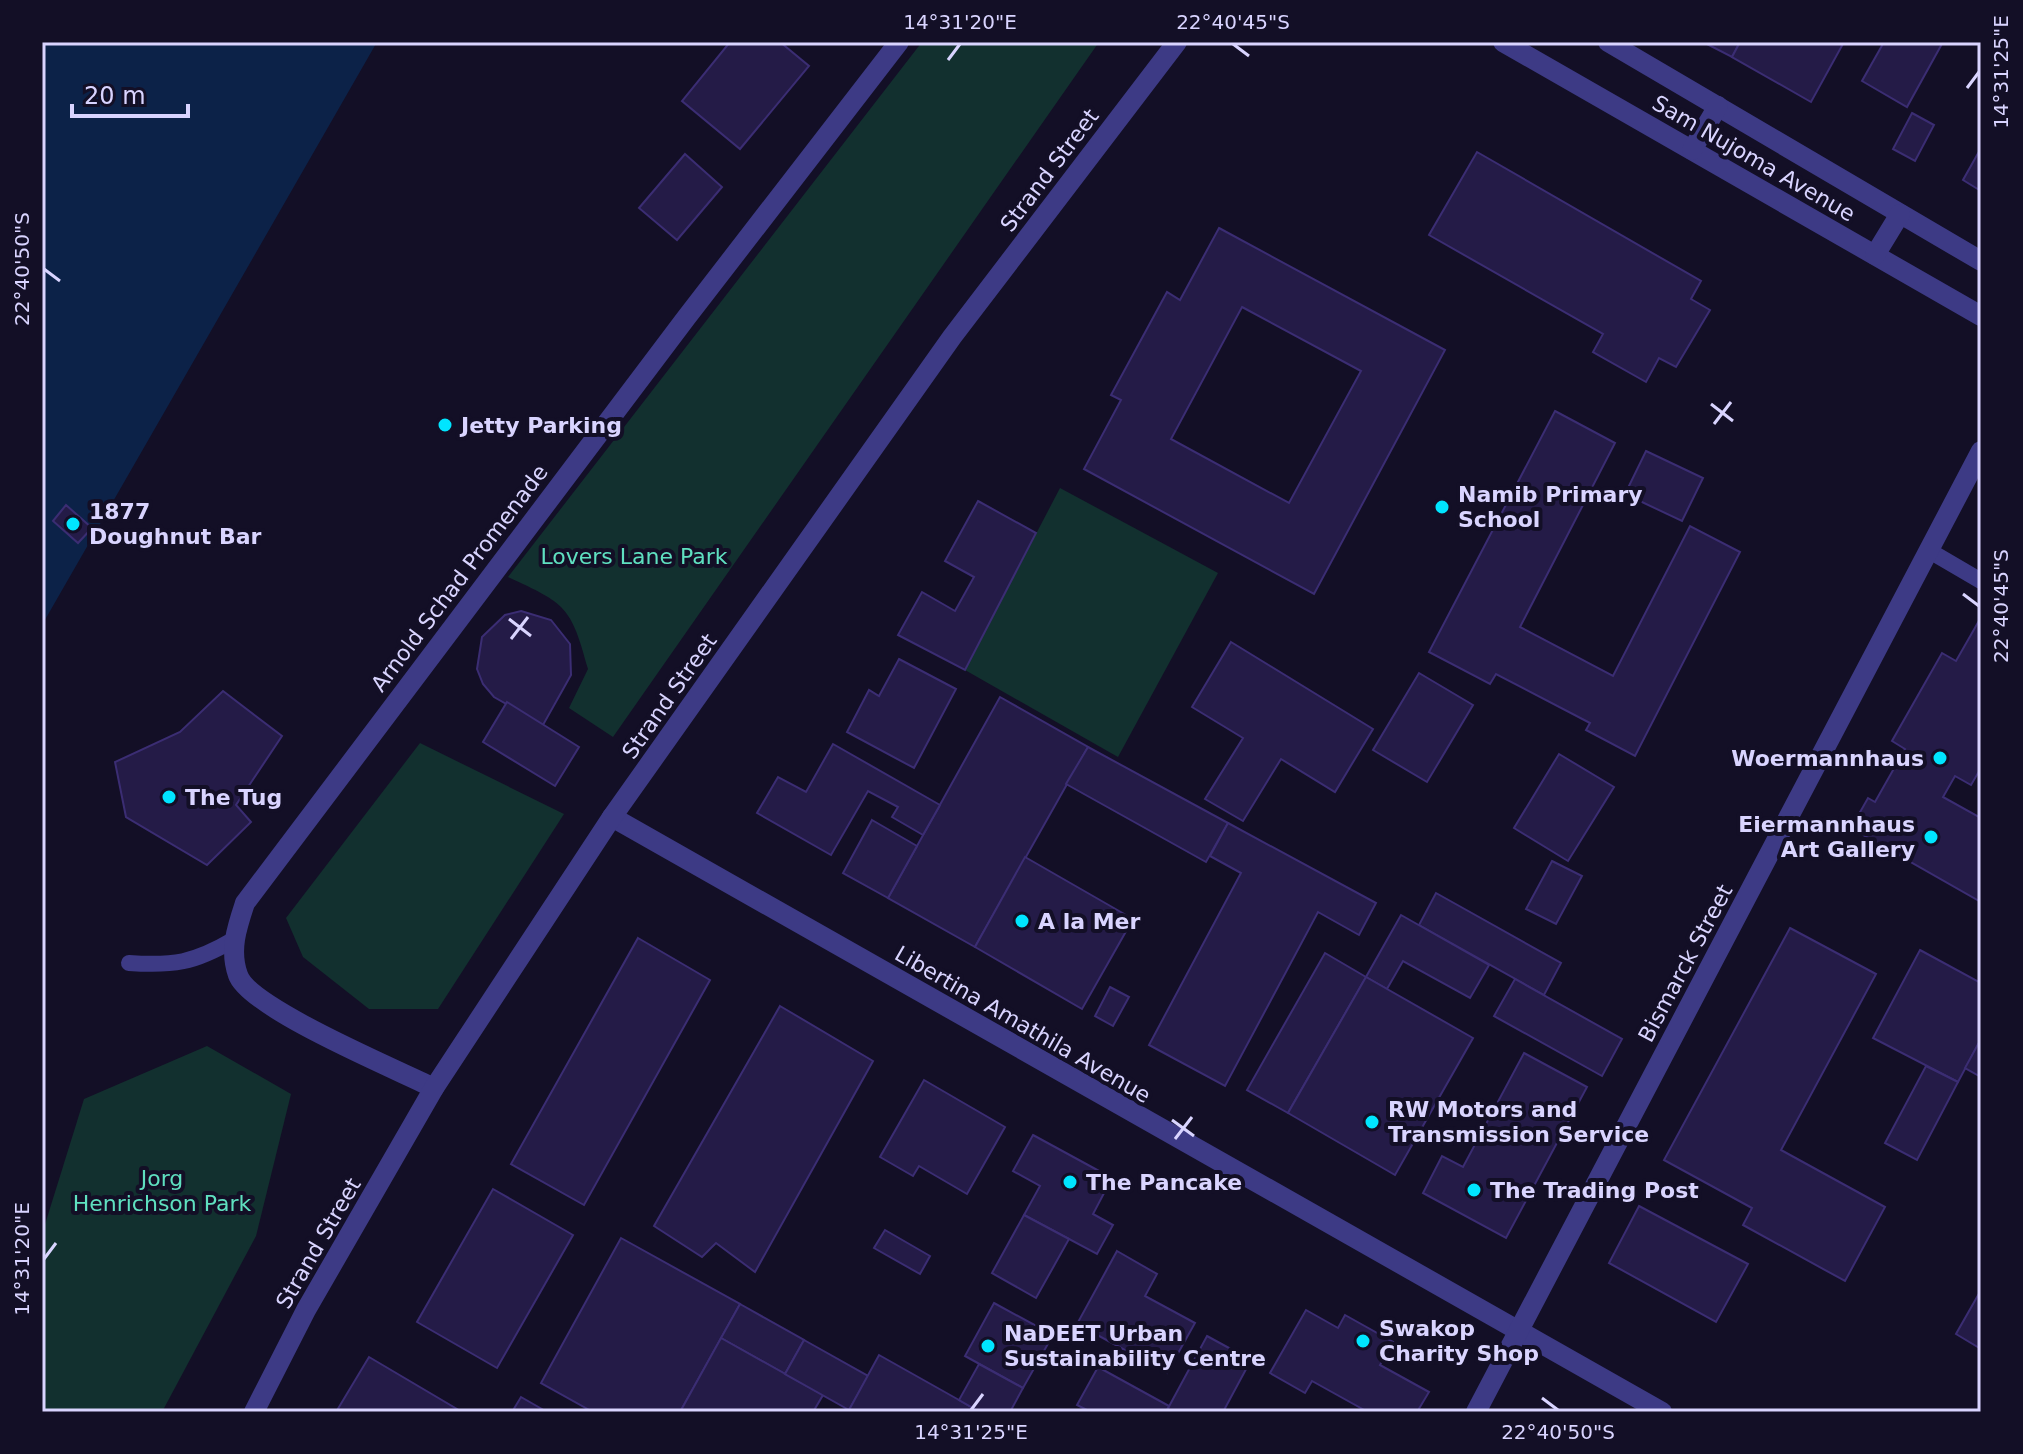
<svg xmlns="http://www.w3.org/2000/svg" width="2023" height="1454" font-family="'DejaVu Sans',sans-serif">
<rect width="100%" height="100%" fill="#130f26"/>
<g fill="#12302f">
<path d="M922,42H1099L613,737L569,708L588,669C571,606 566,604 508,577Z"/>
<polygon points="1060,488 1218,573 1118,757 965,670"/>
<polygon points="420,743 564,814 438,1009 369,1009 303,957 286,918"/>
<polygon points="207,1046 291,1094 256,1236 162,1412 42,1412 42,1234 84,1099"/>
</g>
<polygon fill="#0c2248" points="42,42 377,42 42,625"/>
<g fill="#241b47" stroke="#3b2d73" stroke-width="2" fill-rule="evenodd">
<polygon points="730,42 780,42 809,66 740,149 682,101"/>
<polygon points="1703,42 1740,42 1732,57"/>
<polygon points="1740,42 1844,42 1811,102 1732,57"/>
<polygon points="1884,42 1943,42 1907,107 1862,81"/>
<polygon points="1912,113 1934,125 1915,161 1893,149"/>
<polygon points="1981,148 1981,191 1963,180"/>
<polygon points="1477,152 1701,281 1691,299 1710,310 1676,367 1659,358 1646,382 1593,352 1603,334 1429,235"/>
<polygon points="685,154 722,187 677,240 639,208"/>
<path d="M1219,228L1445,350L1314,594L1084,469L1121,400L1111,395L1167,292L1180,300ZM1242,307L1361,371L1289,503L1171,439Z"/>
<polygon points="1555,411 1615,443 1520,627 1613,676 1690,526 1740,552 1635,756 1586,730 1590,723 1496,674 1490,684 1429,652"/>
<polygon points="1646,451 1703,478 1682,521 1625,494"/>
<polygon points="978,501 1036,533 965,670 898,635 922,592 955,611 974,577 945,561"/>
<polygon points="66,505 92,528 78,543 53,521"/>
<polygon points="521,611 551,620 570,644 571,675 543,725 494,697 483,684 477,669 482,637 505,615"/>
<polygon points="1980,619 1981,768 1971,785 1955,776 1943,797 1981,818 1981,902 1851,828 1868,798 1875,802 1905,749 1892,741 1942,653 1956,661"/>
<polygon points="1231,642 1373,729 1335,792 1281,759 1243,821 1205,799 1243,738 1192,707"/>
<polygon points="899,659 956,689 914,768 847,732 869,690 879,696"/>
<polygon points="1419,673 1473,705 1427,782 1373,750"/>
<polygon points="223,691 282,736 236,805 251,822 207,865 126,817 115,762 180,732"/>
<polygon points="1000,697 1088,747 975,947 888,898"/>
<polygon points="507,702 579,747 555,786 483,742"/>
<polygon points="833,744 940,805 923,835 892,817 898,807 868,791 831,855 757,813 778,777 806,792"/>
<polygon points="1088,747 1228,823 1206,862 1066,784"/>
<polygon points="1559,754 1614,787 1568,861 1514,828"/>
<polygon points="872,820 917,846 888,898 843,873"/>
<polygon points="1228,823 1376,903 1359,935 1318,912 1225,1086 1149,1045 1241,873 1210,856"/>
<polygon points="1025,857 1133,919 1082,1009 975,947"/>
<polygon points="1552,861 1582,876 1556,924 1526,909"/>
<polygon points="1436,893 1561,963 1544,995 1419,925"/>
<polygon points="1401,915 1489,965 1470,998 1403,961 1387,989 1366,977"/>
<polygon points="1790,928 1876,974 1781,1150 1885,1207 1845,1281 1743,1225 1752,1208 1664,1160"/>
<polygon points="638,938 710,980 584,1205 511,1164"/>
<polygon points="1920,950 1981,983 1981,1039 1958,1082 1873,1038"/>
<polygon points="1325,953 1366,977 1288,1113 1247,1090"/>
<polygon points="1366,977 1473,1038 1395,1175 1288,1113"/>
<polygon points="1515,979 1622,1039 1602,1076 1494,1016"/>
<polygon points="1110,987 1129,997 1113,1026 1095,1016"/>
<polygon points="780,1006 873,1061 755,1272 716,1243 702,1257 654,1226"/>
<polygon points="1981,1039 1981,1077 1965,1068"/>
<polygon points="1524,1053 1587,1087 1506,1238 1423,1193 1442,1156 1463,1167"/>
<polygon points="1926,1066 1958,1082 1917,1160 1885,1143"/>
<polygon points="924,1080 1005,1127 967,1194 919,1166 913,1176 880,1157"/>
<polygon points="1033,1135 1112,1178 1093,1214 1113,1225 1097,1254 1024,1215 1040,1186 1013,1171"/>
<polygon points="493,1189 573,1235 497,1368 417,1322"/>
<polygon points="1639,1206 1748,1264 1716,1322 1609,1263"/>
<polygon points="1024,1215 1069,1239 1036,1298 992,1273"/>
<polygon points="885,1230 930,1256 920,1274 874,1248"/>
<polygon points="621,1238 740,1304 680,1412 593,1412 541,1383"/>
<polygon points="1117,1251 1157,1274 1145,1296 1195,1323 1167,1373 1077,1324"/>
<polygon points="1981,1290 1981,1349 1956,1334"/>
<polygon points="994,1303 1053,1335 1023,1388 965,1356"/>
<polygon points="740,1304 804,1340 785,1374 721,1338"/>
<polygon points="1306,1310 1338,1328 1345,1315 1393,1342 1380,1365 1429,1392 1417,1412 1368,1412 1312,1381 1305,1393 1270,1373"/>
<polygon points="1207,1336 1251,1360 1223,1412 1166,1412"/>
<polygon points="721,1338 823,1395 813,1412 680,1412"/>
<polygon points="804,1340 868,1376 849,1410 785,1374"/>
<polygon points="879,1355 959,1400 980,1412 849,1410"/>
<polygon points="369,1357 462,1412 336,1412"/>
<polygon points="979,1364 1023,1388 1010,1412 980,1412 959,1400"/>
<polygon points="1098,1367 1169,1406 1166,1412 1091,1412 1077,1405"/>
<polygon points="521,1397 547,1412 512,1412"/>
</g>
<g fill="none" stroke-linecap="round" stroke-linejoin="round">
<g stroke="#3d3a85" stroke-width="16">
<polyline points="1928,550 1981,581"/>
<path d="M129,963C173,966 194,963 233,940"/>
</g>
<g stroke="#3d3a85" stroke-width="20">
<polyline points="1503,42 1981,316"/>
<polyline points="1608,42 1981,261"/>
<polyline points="1692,150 1718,106"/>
<polyline points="1875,255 1900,214"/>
<polyline points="612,817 1662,1412"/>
<path d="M434,1088C398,1070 249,1008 238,975C229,950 237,927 245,903L686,318L899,42"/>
<polyline points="254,1412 306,1310 434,1088 612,817 952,337 1177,42"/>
<polyline points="1476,1412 1981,451"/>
</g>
</g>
<path fill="none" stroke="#d9d4ff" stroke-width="3" d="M1233,44L1249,56M948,60L960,44M1967,88L1979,72M44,269L60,281M1711,404L1733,421M1714,424L1731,402M1963,594L1979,606M509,619L531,636M511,639L528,617M1172,1120L1194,1136M1175,1139L1192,1117M44,1259L56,1243M1542,1398L1558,1410M971,1410L983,1394"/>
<g fill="#00e5ff" stroke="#130f26" stroke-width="3">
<circle cx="445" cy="425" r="8"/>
<circle cx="1442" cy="507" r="8"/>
<circle cx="73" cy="524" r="8"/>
<circle cx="1940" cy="758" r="8"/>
<circle cx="169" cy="797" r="8"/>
<circle cx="1931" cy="837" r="8"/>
<circle cx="1022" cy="921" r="8"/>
<circle cx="1372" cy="1122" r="8"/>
<circle cx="1070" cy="1182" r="8"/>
<circle cx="1474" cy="1190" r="8"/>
<circle cx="1363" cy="1341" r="8"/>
<circle cx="988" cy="1346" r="8"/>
</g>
<g text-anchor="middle" stroke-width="8" stroke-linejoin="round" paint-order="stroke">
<g font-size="22" fill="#d9d4ff" stroke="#130f26">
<text transform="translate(1754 158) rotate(30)" y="8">Sam Nujoma Avenue</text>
<text transform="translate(1049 170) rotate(-53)" y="8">Strand Street</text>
<text transform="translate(459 578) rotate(-53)" y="8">Arnold Schad Promenade</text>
<text transform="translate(669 696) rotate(-55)" y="8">Strand Street</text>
<text transform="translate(1685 963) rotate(-62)" y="8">Bismarck Street</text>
<text transform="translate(1023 1024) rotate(30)" y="8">Libertina Amathila Avenue</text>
<text transform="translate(318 1243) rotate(-60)" y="8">Strand Street</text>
</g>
<g font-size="22" font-weight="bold" fill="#d9d4ff" stroke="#130f26" text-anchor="start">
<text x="461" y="433">Jetty Parking</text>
<text x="1458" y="502">Namib Primary<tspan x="1458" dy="25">School</tspan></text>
<text x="89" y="519">1877<tspan x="89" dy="25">Doughnut Bar</tspan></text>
<text x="1924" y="766" text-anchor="end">Woermannhaus</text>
<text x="185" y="805">The Tug</text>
<text x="1915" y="832" text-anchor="end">Eiermannhaus<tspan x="1915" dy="25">Art Gallery</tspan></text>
<text x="1038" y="929">A la Mer</text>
<text x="1388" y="1117">RW Motors and<tspan x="1388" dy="25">Transmission Service</tspan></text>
<text x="1086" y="1190">The Pancake</text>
<text x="1490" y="1198">The Trading Post</text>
<text x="1379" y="1336">Swakop<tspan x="1379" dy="25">Charity Shop</tspan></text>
<text x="1004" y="1341">NaDEET Urban<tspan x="1004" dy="25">Sustainability Centre</tspan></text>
</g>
<g font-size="22" fill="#5fe0c0" stroke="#130f26">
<text x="634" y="564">Lovers Lane Park</text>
<text x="162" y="1186">Jorg<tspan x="162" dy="25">Henrichson Park</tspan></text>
</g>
</g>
<rect width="2023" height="1454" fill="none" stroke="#130f26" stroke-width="88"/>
<path d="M72 104v12h116v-12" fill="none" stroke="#d9d4ff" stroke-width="4"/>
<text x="84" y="104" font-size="24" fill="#d9d4ff" stroke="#130f26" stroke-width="6" paint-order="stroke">20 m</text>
<rect x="44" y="44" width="1935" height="1366" fill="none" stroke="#d9d4ff" stroke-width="3"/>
<g font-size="20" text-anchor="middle" fill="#d9d4ff">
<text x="960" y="29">14°31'20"E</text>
<text x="1233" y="29">22°40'45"S</text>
<text transform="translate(2001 72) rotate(-90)" y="7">14°31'25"E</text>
<text transform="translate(22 269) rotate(-90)" y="7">22°40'50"S</text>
<text transform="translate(2001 606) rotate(-90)" y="7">22°40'45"S</text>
<text transform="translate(22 1259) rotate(-90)" y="7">14°31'20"E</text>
<text x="971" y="1439">14°31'25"E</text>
<text x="1558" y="1439">22°40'50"S</text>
</g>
</svg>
